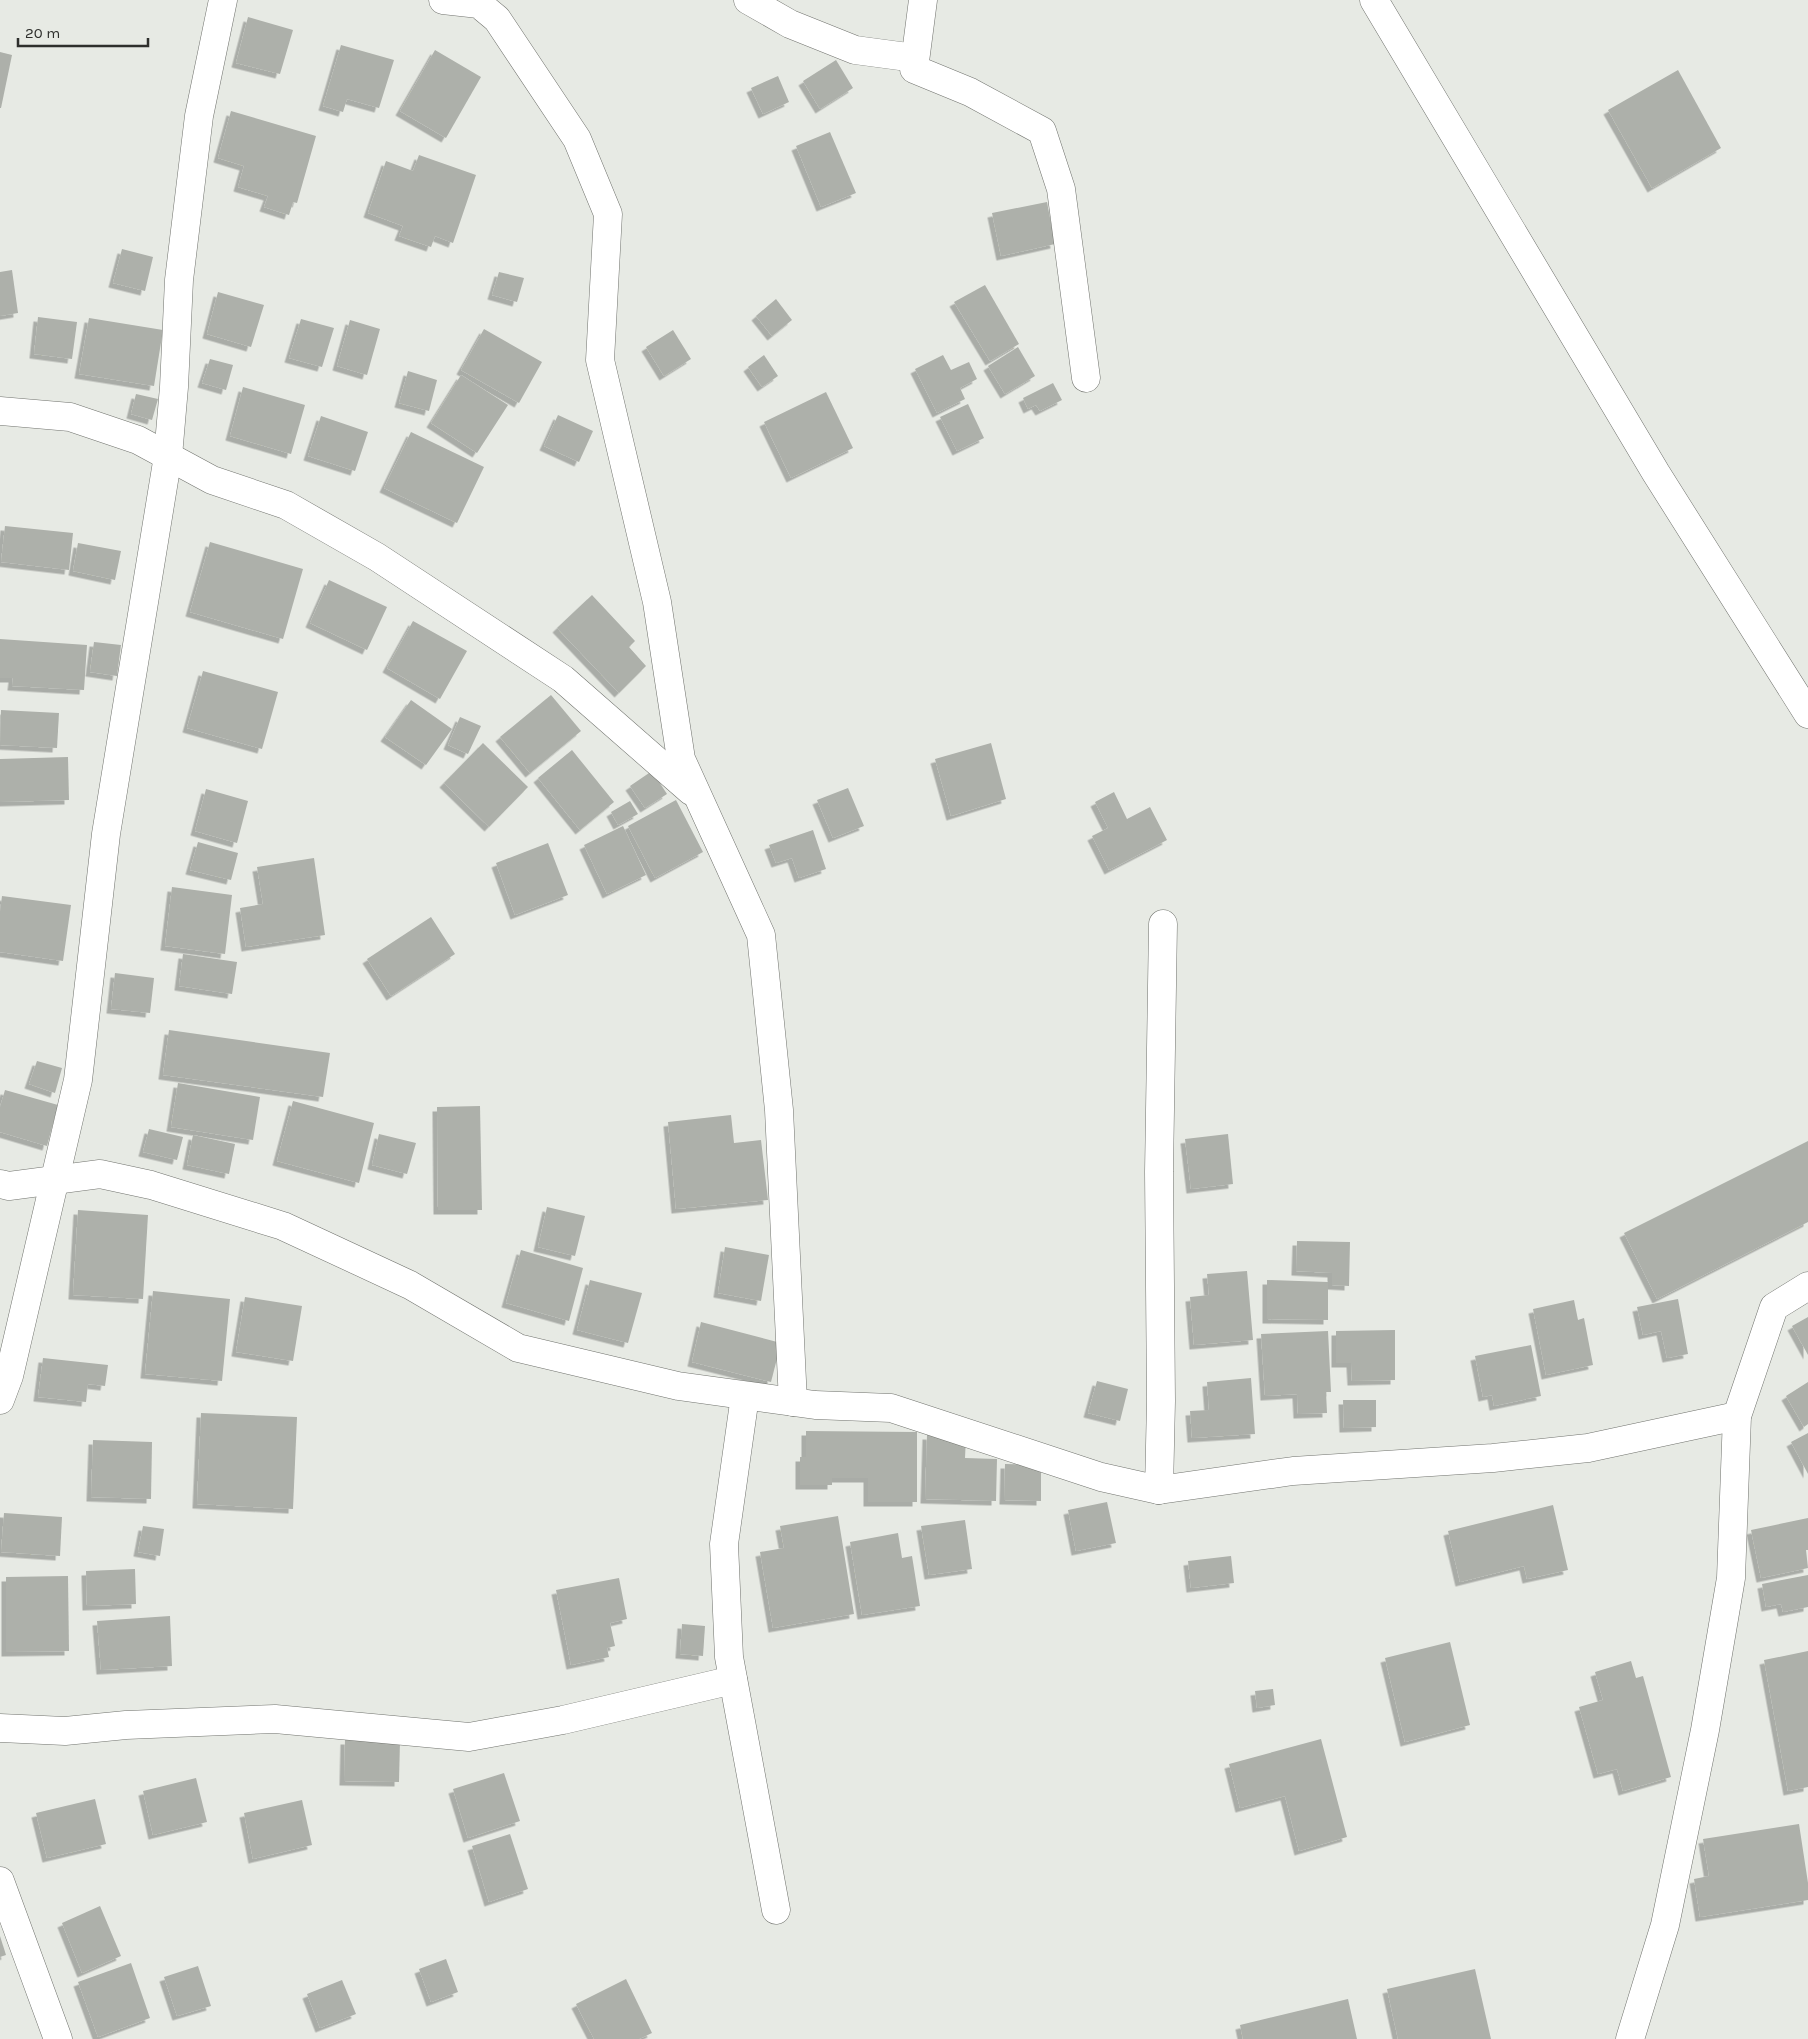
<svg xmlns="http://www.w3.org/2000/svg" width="1808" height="2039" font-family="Karla,sans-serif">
<defs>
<filter id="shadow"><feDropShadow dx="-4.5" dy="4.5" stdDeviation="0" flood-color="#0004"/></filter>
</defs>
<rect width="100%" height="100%" fill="#e7eae4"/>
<g fill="#adb0aa" filter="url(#shadow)">
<polygon points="248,17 293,30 280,74 236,63"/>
<polygon points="341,45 394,60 379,108 347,99 343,112 323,106"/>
<polygon points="435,50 481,77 446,138 400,111"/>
<polygon points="0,52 12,55 1,108 0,108"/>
<polygon points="836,60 853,88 820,109 803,81"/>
<polygon points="1678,70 1721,148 1652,188 1608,110"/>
<polygon points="778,76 789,102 763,114 751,88"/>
<polygon points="231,111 316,136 297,203 293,202 289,215 264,207 268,196 238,187 244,166 218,158"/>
<polygon points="830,132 856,193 821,207 796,146"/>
<polygon points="419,155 476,175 453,243 435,236 431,247 399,236 403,226 368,213 386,161 413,171"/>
<polygon points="1047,202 1055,244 1001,256 992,213"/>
<polygon points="122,249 153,257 145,291 113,283"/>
<polygon points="12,270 18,313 0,316 0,272"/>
<polygon points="499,272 524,278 517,302 492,295"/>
<polygon points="985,285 1019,344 990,361 954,302"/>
<polygon points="218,292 264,305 251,347 207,334"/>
<polygon points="776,299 792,320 772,336 756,316"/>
<polygon points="38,317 77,322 72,359 34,354"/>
<polygon points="89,318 163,330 154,386 79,374"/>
<polygon points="301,319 334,328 322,367 289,358"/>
<polygon points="350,320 380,329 367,375 337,366"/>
<polygon points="484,329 542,362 519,403 461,370"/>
<polygon points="673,330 691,359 664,376 646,347"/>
<polygon points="1018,347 1035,376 1005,394 988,366"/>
<polygon points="764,355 778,376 762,387 748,367"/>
<polygon points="943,355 951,370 969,362 977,379 960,388 965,399 937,413 915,369"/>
<polygon points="210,359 233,365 226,390 202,383"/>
<polygon points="408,371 437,380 429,411 399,403"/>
<polygon points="461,375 508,405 477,453 431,423"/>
<polygon points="1053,383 1062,400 1040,411 1036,405 1028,409 1023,398"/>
<polygon points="243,387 305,405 291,454 230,436"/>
<polygon points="826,392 853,448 791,478 764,422"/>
<polygon points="136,394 158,399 152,420 131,414"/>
<polygon points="968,404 984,438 957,451 940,417"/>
<polygon points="558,415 593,431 579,462 544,446"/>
<polygon points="321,416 368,432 355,471 308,456"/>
<polygon points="411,432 484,467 457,523 384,488"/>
<polygon points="5,526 73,533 69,570 1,562"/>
<polygon points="210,542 303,569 283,639 190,612"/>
<polygon points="78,543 121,551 115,580 73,571"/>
<polygon points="329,580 387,607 367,650 310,623"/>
<polygon points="592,595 635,641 629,647 646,666 619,693 557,628"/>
<polygon points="413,621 467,651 440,699 387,668"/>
<polygon points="0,639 87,645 84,690 12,686 13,678 0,678"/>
<polygon points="94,642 121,645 117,676 90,672"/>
<polygon points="203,671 278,692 262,749 187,728"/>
<polygon points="551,695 581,731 530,773 500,737"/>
<polygon points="411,700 452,729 426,765 385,737"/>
<polygon points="1,710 59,713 57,748 0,745"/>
<polygon points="460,717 481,726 468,754 448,745"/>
<polygon points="483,743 528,787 489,827 444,783"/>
<polygon points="991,743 1006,799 951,816 935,759"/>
<polygon points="572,750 614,802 580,830 538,778"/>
<polygon points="68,757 69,800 0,802 0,759"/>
<polygon points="652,771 667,794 645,808 630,786"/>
<polygon points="848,788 864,826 833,838 817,800"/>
<polygon points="206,789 248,801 237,843 195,831"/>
<polygon points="1114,792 1127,819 1150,807 1167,840 1109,870 1092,836 1108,828 1095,802"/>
<polygon points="676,800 703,852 655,878 628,826"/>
<polygon points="630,801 638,814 618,825 611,812"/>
<polygon points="623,826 646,875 607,894 584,845"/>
<polygon points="813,830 826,869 799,878 792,858 776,863 769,845"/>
<polygon points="198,842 238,853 231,880 190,870"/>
<polygon points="548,843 568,895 515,915 496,863"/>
<polygon points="314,858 325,935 246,947 240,908 263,904 257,867"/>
<polygon points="172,887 232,895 225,954 165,946"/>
<polygon points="2,896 71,905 63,961 0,952 0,912"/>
<polygon points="431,917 455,954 391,996 367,959"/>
<polygon points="183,954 237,962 232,994 179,986"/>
<polygon points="115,973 154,978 150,1013 111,1009"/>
<polygon points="169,1030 330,1053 323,1097 163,1075"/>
<polygon points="37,1061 62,1068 55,1093 29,1084"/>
<polygon points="178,1083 260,1097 253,1140 171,1127"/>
<polygon points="5,1090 58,1105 47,1146 0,1132 0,1107"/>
<polygon points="293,1101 374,1123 359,1183 277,1161"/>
<polygon points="480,1106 482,1210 438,1210 437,1107"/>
<polygon points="731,1115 734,1143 761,1140 768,1200 676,1209 668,1122"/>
<polygon points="149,1129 183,1137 177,1160 143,1152"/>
<polygon points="379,1134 416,1143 407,1174 372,1165"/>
<polygon points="1228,1134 1233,1184 1191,1189 1185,1139"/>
<polygon points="193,1135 235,1144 229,1174 187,1165"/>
<polygon points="1808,1141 1808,1222 1657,1299 1624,1233"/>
<polygon points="547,1207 585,1216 575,1256 538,1247"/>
<polygon points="78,1210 148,1215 143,1299 73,1295"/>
<polygon points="1297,1241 1350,1242 1349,1286 1332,1285 1332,1273 1296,1271"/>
<polygon points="725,1247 769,1255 761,1301 718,1293"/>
<polygon points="521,1250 583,1268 569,1321 506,1303"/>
<polygon points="1247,1271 1253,1340 1194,1345 1190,1297 1209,1295 1207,1274"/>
<polygon points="590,1280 642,1293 628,1343 577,1330"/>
<polygon points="1267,1280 1328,1282 1328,1320 1267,1319"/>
<polygon points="153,1291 230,1299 222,1381 145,1374"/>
<polygon points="245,1297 302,1306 293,1361 236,1352"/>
<polygon points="1678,1299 1688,1354 1667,1358 1661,1331 1643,1335 1637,1307"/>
<polygon points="1574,1300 1578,1320 1584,1318 1593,1365 1546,1375 1533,1309"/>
<polygon points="1808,1317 1808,1355 1792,1326"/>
<polygon points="701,1322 781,1343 771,1382 692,1362"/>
<polygon points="1395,1330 1395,1380 1352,1381 1351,1363 1336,1363 1336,1331"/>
<polygon points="1328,1331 1331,1392 1326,1392 1327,1413 1298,1414 1297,1394 1265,1396 1261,1334"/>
<polygon points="1531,1345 1541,1396 1494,1406 1492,1395 1483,1397 1475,1356"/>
<polygon points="43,1358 108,1365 105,1386 88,1384 86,1402 38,1397"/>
<polygon points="1251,1378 1255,1434 1192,1438 1190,1411 1209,1410 1207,1382"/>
<polygon points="1097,1381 1128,1389 1120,1421 1088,1413"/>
<polygon points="1808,1382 1808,1424 1804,1427 1786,1396"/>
<polygon points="1343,1400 1376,1400 1376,1427 1344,1428"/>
<polygon points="201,1413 297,1417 293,1509 197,1504"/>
<polygon points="806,1431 917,1432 917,1502 868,1502 868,1478 832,1478 832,1485 800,1485 800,1457 806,1457"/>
<polygon points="1808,1433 1808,1474 1791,1442"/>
<polygon points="927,1435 966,1437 965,1458 997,1459 996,1501 925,1499"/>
<polygon points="93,1440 152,1442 151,1499 91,1497"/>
<polygon points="1005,1464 1041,1465 1041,1501 1004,1500"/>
<polygon points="1107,1502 1116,1543 1076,1551 1068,1510"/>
<polygon points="1553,1505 1568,1570 1527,1579 1524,1566 1460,1582 1448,1531"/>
<polygon points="4,1513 62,1517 60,1556 1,1552"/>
<polygon points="838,1516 854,1614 773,1628 760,1552 784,1548 780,1526"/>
<polygon points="1808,1518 1808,1550 1806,1550 1808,1568 1761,1578 1751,1530"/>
<polygon points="965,1520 972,1569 929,1575 921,1526"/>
<polygon points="143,1526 164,1529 160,1556 138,1552"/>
<polygon points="898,1533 902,1558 912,1556 920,1606 862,1615 850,1542"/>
<polygon points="1231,1556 1234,1583 1191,1588 1188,1561"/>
<polygon points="135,1569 136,1604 87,1606 86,1571"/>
<polygon points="1808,1575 1808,1607 1783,1612 1781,1604 1766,1607 1762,1584"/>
<polygon points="68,1576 69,1651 6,1652 6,1577"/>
<polygon points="619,1578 627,1619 610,1623 615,1646 607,1648 609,1657 571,1665 556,1590"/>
<polygon points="170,1616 172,1666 101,1670 97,1621"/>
<polygon points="682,1624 705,1626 703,1656 680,1654"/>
<polygon points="1450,1642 1470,1725 1405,1742 1385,1658"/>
<polygon points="1808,1651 1808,1787 1788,1791 1764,1660"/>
<polygon points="1631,1661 1636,1678 1643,1676 1671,1777 1623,1791 1617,1769 1598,1774 1579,1707 1603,1700 1595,1672"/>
<polygon points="1273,1689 1275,1705 1257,1708 1255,1691"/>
<polygon points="1321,1739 1347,1837 1299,1851 1285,1796 1240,1808 1229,1764"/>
<polygon points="345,1740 400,1741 399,1782 344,1781"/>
<polygon points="504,1773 520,1821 468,1838 453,1789"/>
<polygon points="196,1778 207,1822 153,1835 143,1791"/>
<polygon points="95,1799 106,1844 47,1858 36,1813"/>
<polygon points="302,1800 312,1845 253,1859 244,1813"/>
<polygon points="1799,1824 1808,1883 1808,1900 1700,1917 1694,1879 1709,1876 1703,1839"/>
<polygon points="510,1834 528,1889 489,1902 472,1846"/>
<polygon points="100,1906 121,1956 82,1973 62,1923"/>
<polygon points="0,1936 6,1955 0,1957"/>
<polygon points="446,1959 458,1992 431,2002 419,1969"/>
<polygon points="131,1963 150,2018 98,2037 78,1982"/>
<polygon points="198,1966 211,2006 177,2016 164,1977"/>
<polygon points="1475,1969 1491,2039 1398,2039 1387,1989"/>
<polygon points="626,1979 652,2033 639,2039 594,2039 576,2004"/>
<polygon points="342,1980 356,2014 320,2028 307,1994"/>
<polygon points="1348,1999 1357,2039 1243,2039 1240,2025"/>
</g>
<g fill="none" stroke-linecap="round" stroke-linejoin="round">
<defs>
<g id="minor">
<polyline points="443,0 479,4 497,19 577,139 608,214 600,360 657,602 681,759 761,935 779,1110 793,1402"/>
<polyline points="748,0 790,24 855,50 915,58"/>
<polyline points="923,0 914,69 970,92 1042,131 1061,189 1086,378"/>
<polyline points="1374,0 1656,473 1808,714"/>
<polyline points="0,411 70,417 138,440 212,480 286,505 377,557 563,679 691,791"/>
<polyline points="0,1184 9,1186 100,1174 151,1185 283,1226 410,1285 518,1348 678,1386 815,1405 891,1408 1101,1477 1159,1490 1293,1471 1493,1458 1588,1448 1737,1416"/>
<polyline points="745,1396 724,1544 729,1657 776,1910"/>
<polyline points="0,1400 9,1376 78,1080 106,834 168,456 174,387 179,280 199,116 223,0"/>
<polyline points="1159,1490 1161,1401 1159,1172 1163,924"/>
<polyline points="0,1728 65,1731 126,1725 275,1719 469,1737 563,1720 733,1680"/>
<polyline points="0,1881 58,2039"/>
<polyline points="1630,2039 1665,1925 1705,1730 1731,1578 1737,1416 1774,1307 1808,1286"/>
</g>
</defs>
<use href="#minor" stroke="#71736e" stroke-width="29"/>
<use href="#minor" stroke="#fff" stroke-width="28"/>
</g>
<path d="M18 38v8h130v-8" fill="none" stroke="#2e2f2c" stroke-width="2.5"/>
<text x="25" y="38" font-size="15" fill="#2e2f2c" stroke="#e7eae4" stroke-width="4" paint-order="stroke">20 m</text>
</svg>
